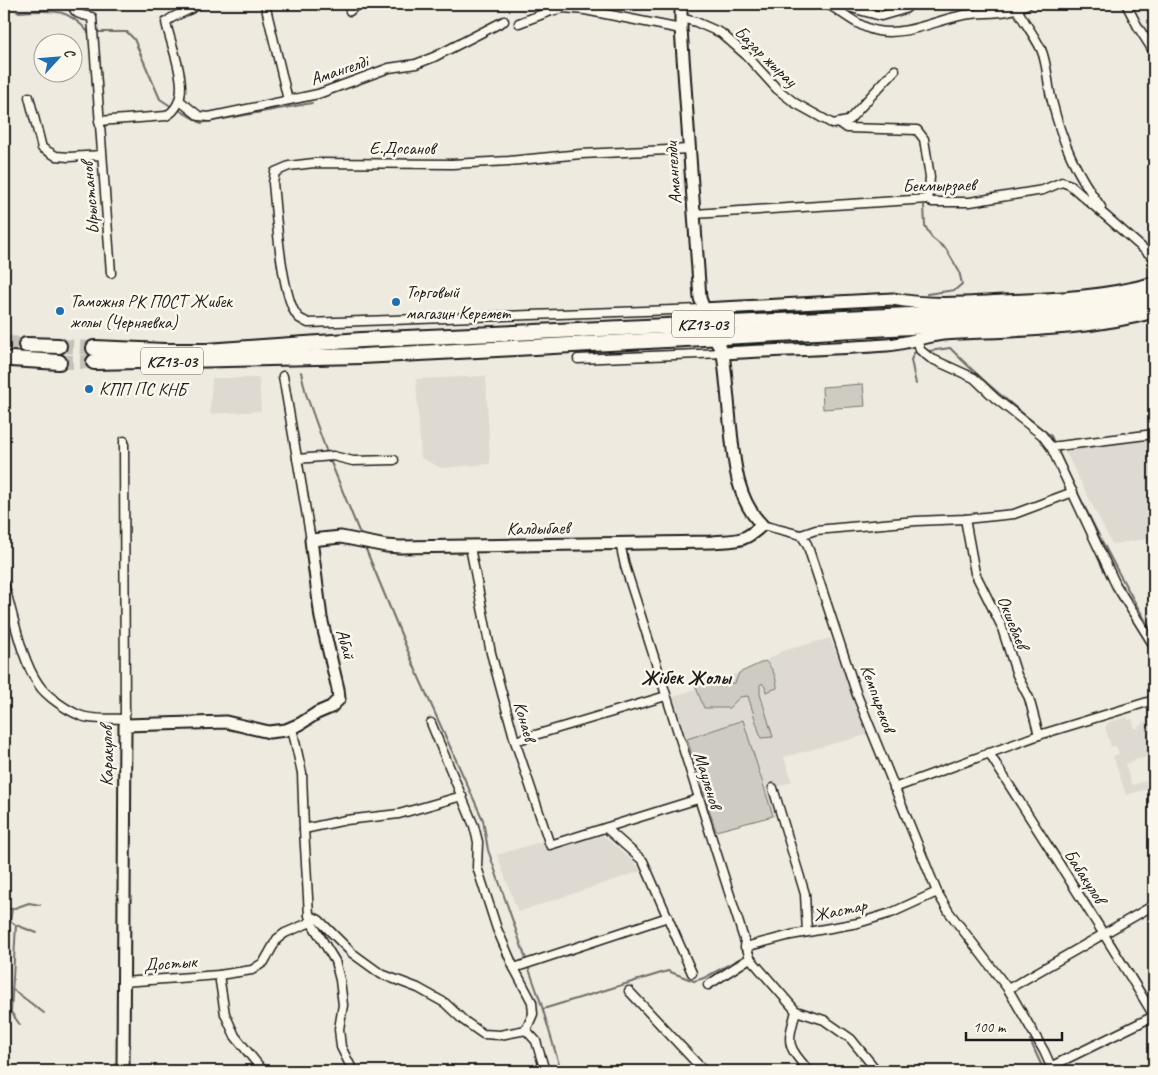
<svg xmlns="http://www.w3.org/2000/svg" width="1158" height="1075" font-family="Caveat,sans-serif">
<rect width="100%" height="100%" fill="#eeeadf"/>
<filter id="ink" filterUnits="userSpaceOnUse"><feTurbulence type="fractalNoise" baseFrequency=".02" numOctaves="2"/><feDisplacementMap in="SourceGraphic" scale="10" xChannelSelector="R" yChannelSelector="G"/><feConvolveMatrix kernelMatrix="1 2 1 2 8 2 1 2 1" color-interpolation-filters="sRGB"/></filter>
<g filter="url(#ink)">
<g fill="#dedad1">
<polygon points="486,376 490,464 441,468 421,458 416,379"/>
<polygon points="212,378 259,378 261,411 210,414"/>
<polygon points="1154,437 1154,538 1112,544 1064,449"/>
<polygon points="830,638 870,734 784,757 792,781 772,789 780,815 716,831 673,697 753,668 783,651"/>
<polygon points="1127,717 1128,720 1132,719 1135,729 1139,728 1138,726 1142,725 1144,721 1154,721 1154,753 1148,752 1148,754 1145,755 1146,757 1136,760 1134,758 1135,761 1125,764 1132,785 1149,780 1151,788 1126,795 1113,756 1119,754 1116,746 1111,747 1105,727 1107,726 1107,723"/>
<polygon points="603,835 637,865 641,871 518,912 497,855 543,841 548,851"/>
</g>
<g fill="#ceccc2" stroke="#75746f">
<polygon points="863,384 865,406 823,409 822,387"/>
<path d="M765,661C772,667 777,678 777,688L766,692L765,687L762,683L760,685V694L773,737L761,738L748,696L740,697L729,708H704L694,682L707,677L720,687L730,683H735L739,673Z"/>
<polygon points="743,720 773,816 716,831 687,739"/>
</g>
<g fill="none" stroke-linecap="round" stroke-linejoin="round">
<g stroke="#6f6d69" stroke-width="2">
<path d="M17,12C49,11 65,5 88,32H92"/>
<polyline points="97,32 127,32 134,39 160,99 172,107"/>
<polyline points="177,109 201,123 312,103"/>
<polyline points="924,206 925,226 932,238 946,249 959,271 962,284 955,290 927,294"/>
<path d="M929,351L950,348C981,380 1016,408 1051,436L1055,445"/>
<polyline points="916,352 914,353 911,360 916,384"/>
<polyline points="301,372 306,394 327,453"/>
<path d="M1057,449C1086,512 1118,575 1154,635"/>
<polyline points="330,460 360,534"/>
<polyline points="365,547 417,673 483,820 488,850 526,959"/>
<polyline points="4,908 12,909 10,921 16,925 11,1012 20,1025"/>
<polyline points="12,909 29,903 40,905"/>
<polyline points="16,925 37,933"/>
<polyline points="529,969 540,1000 561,1071"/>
<polyline points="12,989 44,1013"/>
<polyline points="543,1009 668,971 694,981 704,978 741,958"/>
<polyline points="1030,1040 1044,1071"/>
</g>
<g stroke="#c4c1b8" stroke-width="14" stroke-dasharray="14 7" stroke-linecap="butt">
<polyline points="4,342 26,345"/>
<polyline points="59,346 94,348"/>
<polyline points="59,362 94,362"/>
</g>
<defs>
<g id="street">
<path d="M73,4C73,15 83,15 92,17L111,273"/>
<polyline points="265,4 288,100"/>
<path d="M828,4C843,13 860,28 878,31C907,36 936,20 964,15C989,11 1004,16 1028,4"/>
<polyline points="837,4 881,16 905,9 911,4"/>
<polyline points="1126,4 1138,27 1154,52"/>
<path d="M1017,9C1024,22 1034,35 1041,49C1048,65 1047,83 1052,101C1062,142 1076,173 1101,207"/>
<polyline points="350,11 357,4"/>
<polyline points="681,18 696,22 721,33 746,55 777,89 795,103 833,124 848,121 895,70"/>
<polyline points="519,23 551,11 564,8 585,10 681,29"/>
<polyline points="29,97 42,148 56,156 69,157 102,155"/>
<polyline points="180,101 199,116 209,117 318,94 389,68 416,64 434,57 504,21"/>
<path d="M99,121L166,116C197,99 171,49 166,22C176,13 189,12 199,4"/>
<polyline points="840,124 847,128 917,130 924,139 930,177 928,199"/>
<path d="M690,149L581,154L509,161L452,164L314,163L289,166L275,172L273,183C276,211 281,298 298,317C300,319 305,321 308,323L702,309"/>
<polyline points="694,214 928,199 932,202 970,202 1043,190 1062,182 1070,185 1154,258"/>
<polyline points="917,338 920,350 930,358 974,378 995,398 1042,435 1051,447 1116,585 1154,646"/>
<polyline points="578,359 723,353"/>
<polyline points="283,376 311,540"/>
<polyline points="124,441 125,725"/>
<polyline points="1051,447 1154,434"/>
<polyline points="297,459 333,456 353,461 394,460"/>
<polyline points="965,519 975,573 1001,625 1017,675 1029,698 1039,735"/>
<polyline points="762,525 801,535 807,544 857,695 937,892 949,912 1008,989 1044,1051 1053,1071"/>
<polyline points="801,535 816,530 916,521 965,519 1014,514 1073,492"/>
<polyline points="620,543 625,566 750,958 796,1011 824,1020 851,1039 877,1071"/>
<polyline points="470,547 491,653 515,741 550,845 698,799"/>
<path d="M4,584C13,614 21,660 39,685C46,696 67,710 79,715C92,721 111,718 125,719"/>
<polyline points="431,723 474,826 478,842 477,867 497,929 514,968 532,1002 533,1014 526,1030 536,1041 545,1071"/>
<polyline points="292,728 302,773 304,829 309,915 311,922 335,961 340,980 343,1005 339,1029 341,1047 353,1071"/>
<polyline points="515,741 666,696"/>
<path d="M989,753C1044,841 1101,927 1154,1016"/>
<polyline points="773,788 805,894 807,932"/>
<polyline points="894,788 1039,735 1154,700"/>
<polyline points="606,828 643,861 692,973"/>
<polyline points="304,829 346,820 399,814 462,796"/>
<polyline points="309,915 319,920 352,953 381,974 418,988 445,1003 463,1020 483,1034 500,1035 526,1030"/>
<polyline points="745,947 791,935 858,923 891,913 937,892"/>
<polyline points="514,968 668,917"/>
<polyline points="219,975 225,1014 235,1036 263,1071"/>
<polyline points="123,982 219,975 252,970 264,962 277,939 285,933 311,922"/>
<polyline points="708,985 750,958"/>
<polyline points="1008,989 1154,905"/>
<polyline points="629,991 704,1071"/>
<path d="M796,1011C787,1045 786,1044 809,1071"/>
<polyline points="1052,1066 1154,1016"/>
</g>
<g id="secondary">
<path d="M702,309L893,299C929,306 967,303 1003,301C1055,299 1104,297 1154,283"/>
<path d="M723,353C778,350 833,349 887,345C906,344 924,336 943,334C1014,330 1085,331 1154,312"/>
<path d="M123,1071L125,725L226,722L269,732L286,730L300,724L317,713L331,707L339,699L338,689L321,618L311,540L341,537L386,546L400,547L713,542C737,540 743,543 762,525C735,498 734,458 730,422C728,399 726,376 723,353L714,338L700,298L681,29V4"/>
</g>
<g id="highway">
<polyline points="26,345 59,346"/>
<polyline points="94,348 164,351 207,351 362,340 1060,308 1101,303 1154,291"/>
<polyline points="11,359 59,362"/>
<polyline points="94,362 362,356 1083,318 1134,309 1154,303"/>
</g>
</defs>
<use href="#street" stroke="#1c1c1c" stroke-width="11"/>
<use href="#secondary" stroke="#1c1c1c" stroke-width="15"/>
<use href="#highway" stroke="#1c1c1c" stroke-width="18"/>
<use href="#street" stroke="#fbf7ec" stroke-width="8"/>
<use href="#secondary" stroke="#fbf7ec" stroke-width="11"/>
<use href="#highway" stroke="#fbf7ec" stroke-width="14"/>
</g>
</g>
<g fill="#1f6fb2" stroke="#fbf7ec" stroke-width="2">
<circle cx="396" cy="302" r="5"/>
<circle cx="60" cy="311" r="5"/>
<circle cx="89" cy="389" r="5"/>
</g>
<g text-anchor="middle" stroke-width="5" stroke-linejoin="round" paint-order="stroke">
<g fill="#fbf7ec" stroke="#5f5e5a" stroke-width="1">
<rect x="672" y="310.5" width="62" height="27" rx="4"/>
<rect x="141" y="347.5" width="62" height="27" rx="4"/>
</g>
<g font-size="16" font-weight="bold" fill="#1c1c1c">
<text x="703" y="330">KZ13-03</text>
<text x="172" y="367">KZ13-03</text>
</g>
<g font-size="18" fill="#1c1c1c" stroke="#fbf7ec">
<text transform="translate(766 56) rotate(44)" y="6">Базар жырау</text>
<text transform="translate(339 70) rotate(-19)" y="6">Амангелді</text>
<text x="402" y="154">Е.Досанов</text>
<text transform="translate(673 173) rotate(-94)" y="6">Амангелди</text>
<text transform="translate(939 185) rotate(-1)" y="6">Бекмырзаев</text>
<text transform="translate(90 198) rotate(-95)" y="6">Ырыстанов</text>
<text transform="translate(538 528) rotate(-1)" y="6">Калдыбаев</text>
<text transform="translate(1013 622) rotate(68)" y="6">Окшебаев</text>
<text transform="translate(346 644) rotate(75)" y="6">Абай</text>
<text transform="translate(878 698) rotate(70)" y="6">Кемпиреков</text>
<text transform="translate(525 721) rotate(74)" y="6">Конаев</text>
<text transform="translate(107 756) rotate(-90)" y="6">Каракулов</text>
<text transform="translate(708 780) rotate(73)" y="6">Мауленов</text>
<text transform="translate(1085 876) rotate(57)" y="6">Бабакулов</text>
<text transform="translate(840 910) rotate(-12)" y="6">Жастар</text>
<text transform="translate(170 963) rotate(-4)" y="6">Достык</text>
</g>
<g font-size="18" fill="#1c1c1c" stroke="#fbf7ec" text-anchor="start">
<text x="406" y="298">Торговый<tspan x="406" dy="21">магазин Керемет</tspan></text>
<text x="70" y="307">Таможня РК ПОСТ Жибек<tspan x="70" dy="21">жолы (Черняевка)</tspan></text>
<text x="99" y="395">КПП ПС КНБ</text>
</g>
<g font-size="20" font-weight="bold" fill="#1c1c1c" stroke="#fbf7ec">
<text x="686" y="684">Жібек Жолы</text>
</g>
</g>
<rect width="1158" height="1075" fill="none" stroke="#fbf7ec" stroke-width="20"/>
<rect x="10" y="10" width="1138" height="1055" fill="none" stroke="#1c1c1c" stroke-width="2" filter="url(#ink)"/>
<g transform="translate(58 58) rotate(64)"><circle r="24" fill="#fbf7ec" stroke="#a29f99"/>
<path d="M0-4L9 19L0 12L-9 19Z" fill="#1f6fb2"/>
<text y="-8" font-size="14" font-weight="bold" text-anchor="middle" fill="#1c1c1c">С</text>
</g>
<path d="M966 1032v8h96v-8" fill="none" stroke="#1c1c1c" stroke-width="2.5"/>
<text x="973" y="1032" font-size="15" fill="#1c1c1c" stroke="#fbf7ec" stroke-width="4" paint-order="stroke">100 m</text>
</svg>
